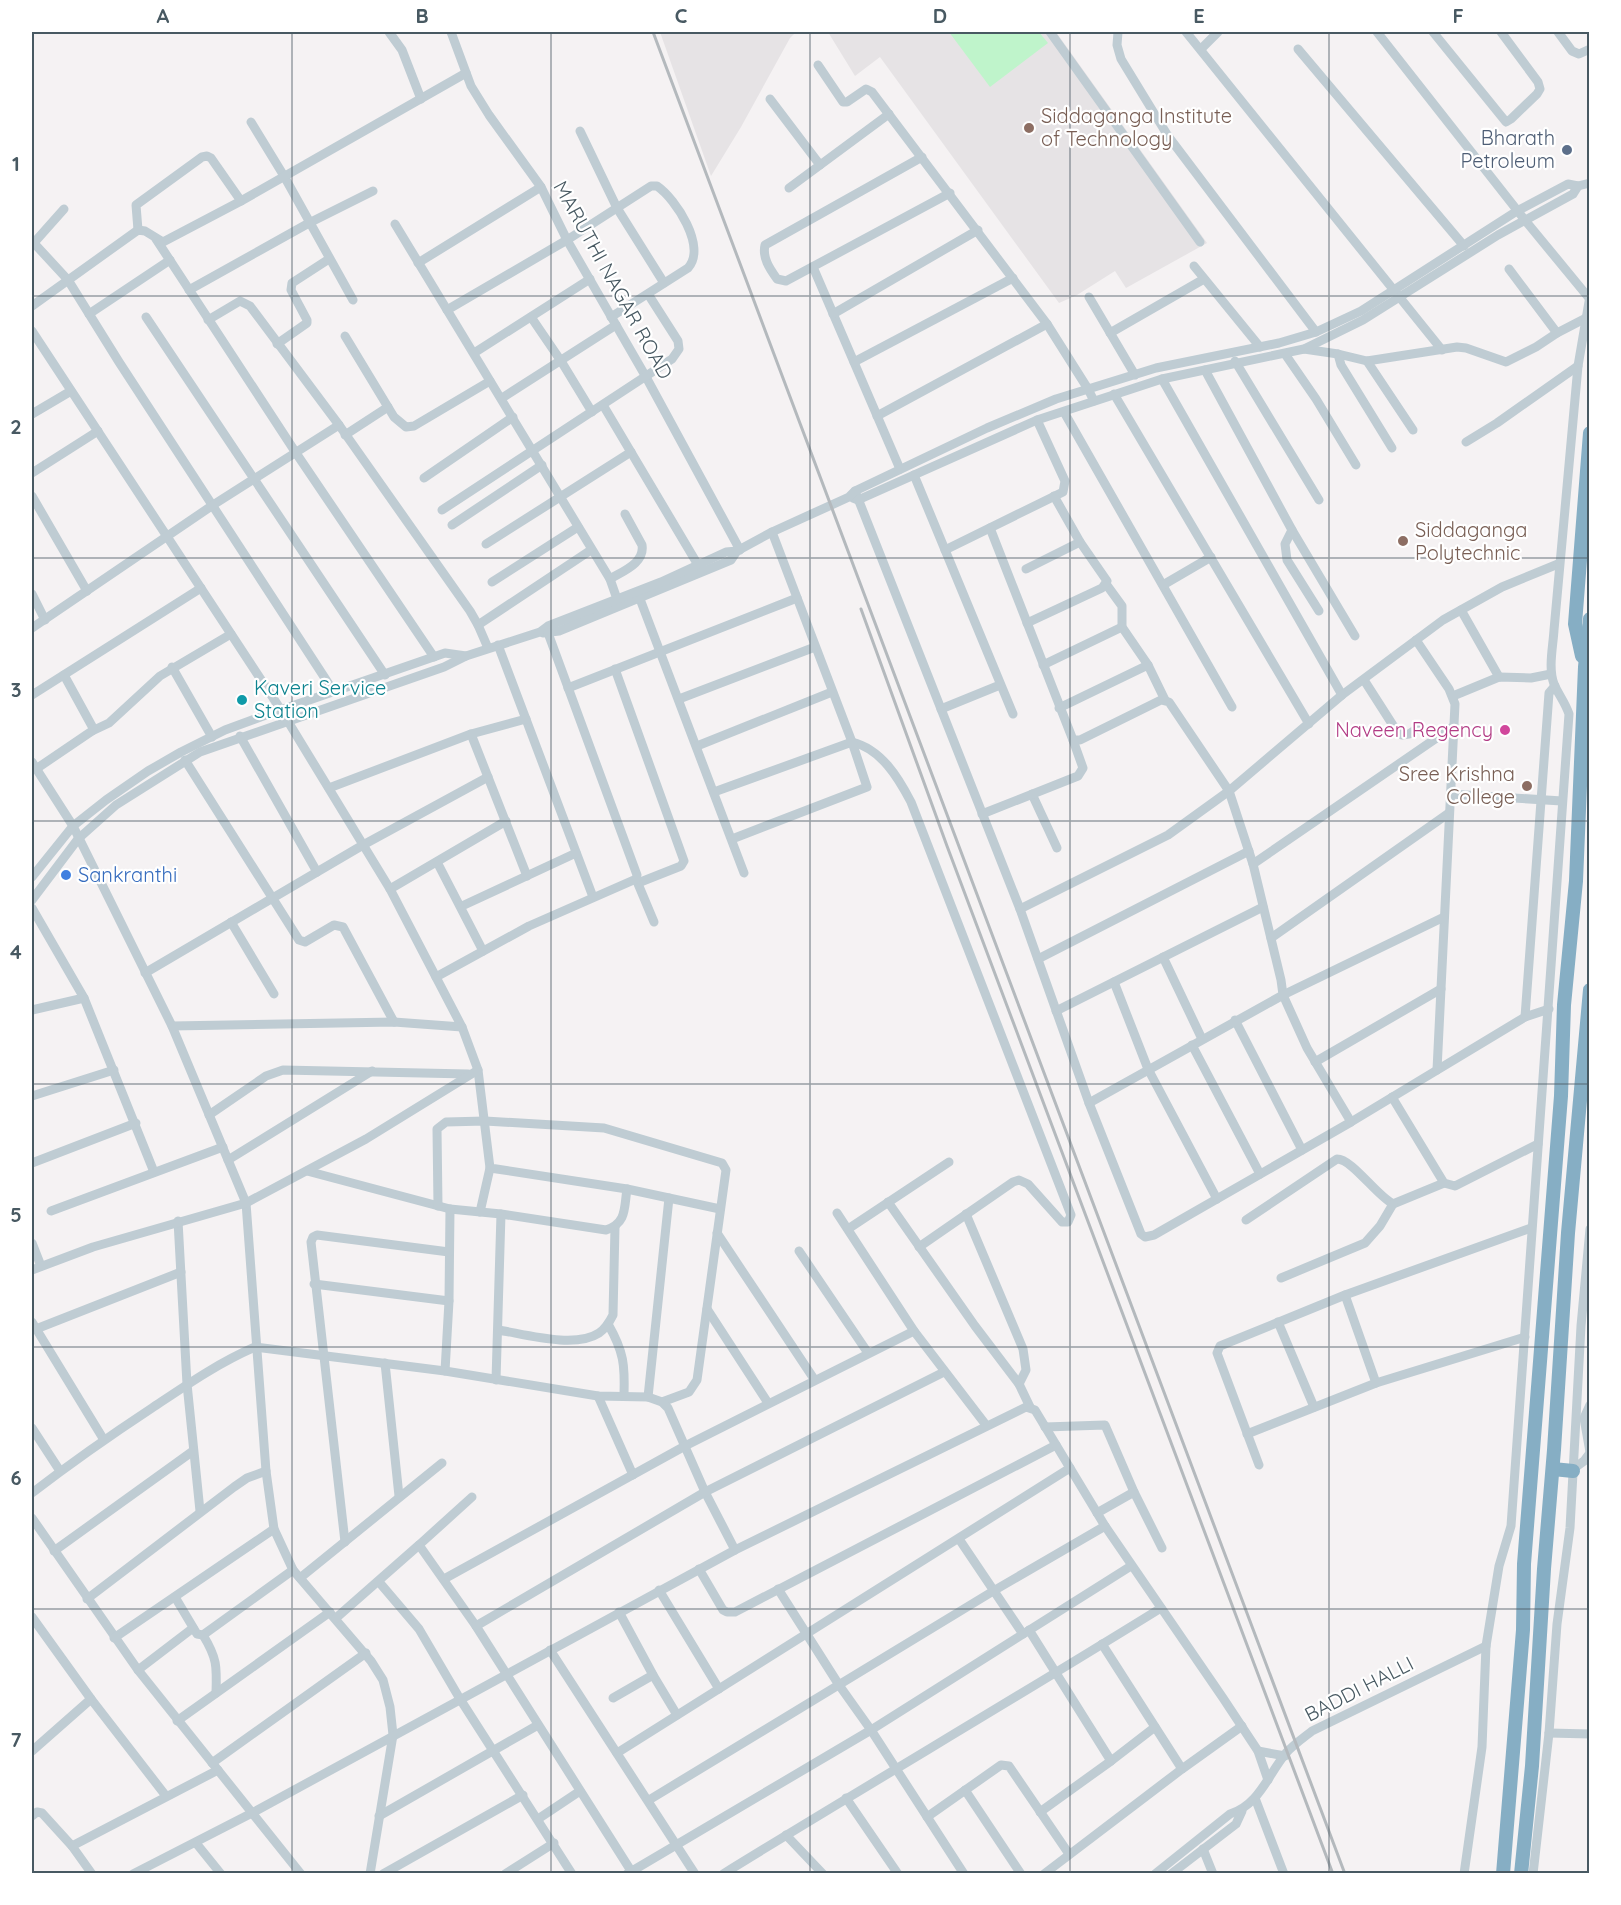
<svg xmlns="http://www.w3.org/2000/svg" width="1621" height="1905" font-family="Quicksand,sans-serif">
<rect width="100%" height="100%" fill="#f5f2f3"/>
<g fill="#e6e3e5">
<polygon points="660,32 796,32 790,38 741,127 711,176"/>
<polygon points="828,32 1056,32 1207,243 1126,288 1115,271 1077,295 1059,303 880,57 855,76"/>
</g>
<polygon fill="#bff4cb" points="949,32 1039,32 1048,43 990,87"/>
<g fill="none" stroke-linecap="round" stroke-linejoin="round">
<g stroke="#bfccd3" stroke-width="9">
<polyline points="389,32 402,50 421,99"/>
<polyline points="451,32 471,86 489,115 541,187 567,240 646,377 740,550"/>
<polyline points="1050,32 1200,242"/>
<polyline points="1118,32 1117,45 1121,59 1168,136 1316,332"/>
<polyline points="1186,32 1442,350"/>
<polyline points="1377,32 1524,219 1589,298"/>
<polyline points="1433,32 1506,122 1511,119 1537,94 1540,89 1538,82 1501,32"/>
<polyline points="1558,32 1572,51 1579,54 1590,49"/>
<polyline points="1201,49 1218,32"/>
<polyline points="1298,49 1464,246"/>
<polyline points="818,65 843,102 847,102 866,89 872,92 1047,324 1088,389 1094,401"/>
<polyline points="770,99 820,165"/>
<polyline points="251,122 284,176 353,300"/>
<polyline points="580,131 617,208 664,283"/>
<path d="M922,157L765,245C762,258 770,269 777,279L786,281L950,193"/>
<polyline points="789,188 889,114"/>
<polyline points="395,224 610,579 617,599"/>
<polyline points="138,230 136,205 202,157 207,156 211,158 241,201"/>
<polyline points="156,239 296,453 434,657"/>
<polyline points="32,241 68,280 119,362 334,692"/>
<polyline points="32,245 64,209"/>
<polyline points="418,263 541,187"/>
<polyline points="1194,266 1260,347"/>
<polyline points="813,267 900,469"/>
<polyline points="1509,269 1557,333"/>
<polyline points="189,290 309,223 373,191"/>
<polyline points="1089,297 1135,375"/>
<polyline points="32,306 138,230 145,231 163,242 241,201 466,73"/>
<path d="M447,310L567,240L651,186H657C676,199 707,247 688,268L611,317"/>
<polyline points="89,314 170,260"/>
<polyline points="833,314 978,230"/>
<polyline points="146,317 385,675"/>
<polyline points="531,317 561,361 592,412"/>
<polyline points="208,320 240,301 250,306 339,425 470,611 478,625 488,648"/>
<polyline points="32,331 281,710 390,889 462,1027 478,1070 490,1168 627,1189 720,1209"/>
<polyline points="1110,333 1204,279"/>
<polyline points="345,336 394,417 406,427 414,426 490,381"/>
<polyline points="277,344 307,323 307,320 291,290 292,283 329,259"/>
<polyline points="1304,349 1338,354 1367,361 1457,347 1466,348 1506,362 1536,347 1557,333 1586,318"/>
<polyline points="474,353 590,279"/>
<polyline points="1285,354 1316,399 1356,465"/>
<polyline points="1338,354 1341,365 1392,448"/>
<polyline points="1235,361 1319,500"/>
<polyline points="1367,361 1413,430"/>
<polyline points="854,362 1013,278"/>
<polyline points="1205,370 1292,530 1355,636"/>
<polyline points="1162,379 1342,695"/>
<polyline points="1114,394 1309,724"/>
<polyline points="502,398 616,325"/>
<polyline points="603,405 698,565"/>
<polyline points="1064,412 1232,707"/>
<polyline points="32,414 71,391"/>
<polyline points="877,416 1047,324"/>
<polyline points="345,435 388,407"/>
<polyline points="1466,442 1497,423 1578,366"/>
<polyline points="32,473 98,431"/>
<polyline points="914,475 1013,714"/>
<polyline points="424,478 513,417"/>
<polyline points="855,491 1020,909 1089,1103 1141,1234 1145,1237 1154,1235 1351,1122 1525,1017 1549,1009"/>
<polyline points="32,496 87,591"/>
<polyline points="853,498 858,500 1037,420 1162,379 1304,349 1363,320 1498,235 1573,194 1578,186"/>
<polyline points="442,510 672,359 679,349 678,341 648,294"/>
<polyline points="452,525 542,465"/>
<polyline points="990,528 1073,740 1080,740 1161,700 1169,702 1229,791 1253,864 1281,980 1283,995 1307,1048 1351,1122"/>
<polyline points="1292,530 1285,544 1287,560 1319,611"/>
<polyline points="486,544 631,452"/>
<polyline points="945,550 1063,492 1065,481 1037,420"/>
<polyline points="1026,569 1080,542"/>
<path d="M610,579C623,571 645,563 642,545L625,514"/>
<polyline points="492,582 578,527"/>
<polyline points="1106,584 1122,606 1122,627 1148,665 1165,700"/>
<polyline points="1163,585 1211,557"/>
<polyline points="32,594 45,620"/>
<polyline points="640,599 744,873"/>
<polyline points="1461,610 1499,677"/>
<polyline points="1027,623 1102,588 1107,581 1080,542 1054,496"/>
<polyline points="478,625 591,550"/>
<polyline points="32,628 213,505 339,425"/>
<polyline points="543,633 559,631 731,560 737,551"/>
<polyline points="1416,640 1449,689 1455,704 1437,1070"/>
<polyline points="498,645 593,897"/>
<polyline points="1043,665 1122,627"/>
<polyline points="172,667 212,737"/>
<polyline points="615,669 684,861 681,866 638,883"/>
<polyline points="1364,680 1396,730 1402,735 1409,734 1418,728"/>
<polyline points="568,688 797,598"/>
<polyline points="32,695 201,588"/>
<polyline points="1453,696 1499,677 1531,678 1551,674"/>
<polyline points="679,699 815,647"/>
<polyline points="1059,708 1148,665"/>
<polyline points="941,709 1000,685"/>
<polyline points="92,731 109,723 160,676 231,634"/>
<polyline points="471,734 527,876"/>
<polyline points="240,736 317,872"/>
<polyline points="697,746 832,692"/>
<polyline points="185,760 299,940 305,942 334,925 343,927 394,1022"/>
<polyline points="32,762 73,826 172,1026 246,1203 266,1471 274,1529 293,1570 371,1661 383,1680 390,1707 393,1735 370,1874"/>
<polyline points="36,769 92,731 93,728 64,675"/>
<polyline points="329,788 471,734 526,719"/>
<path d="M714,792L852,742C881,749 898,777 911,802L1071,1215L1068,1222H1062L1028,1184L1019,1180L1013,1182L919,1247"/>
<polyline points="1032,794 1057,848"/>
<polyline points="1450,794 1562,801"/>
<polyline points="982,814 1078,776 1083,768 1073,740"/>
<polyline points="732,839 867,787 852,742 772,532"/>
<polyline points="437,862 483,951"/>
<polyline points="1253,864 1454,726"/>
<polyline points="32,877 73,826 106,800 148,771 181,752 225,730 266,715 445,653 466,656"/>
<polyline points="636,879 654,922"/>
<polyline points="390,889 506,821"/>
<polyline points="32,900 78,839 116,805 200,752 444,667 466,656 540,632 548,626 661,582 726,552 737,551 772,532 849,497 855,491 987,428 1056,399 1156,368 1279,343 1316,332 1361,311 1517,211 1568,184 1578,186 1590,183"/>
<polyline points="462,906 576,853"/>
<polyline points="32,908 84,998 154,1172"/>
<polyline points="1020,909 1168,835 1229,791 1342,695 1443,620 1502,587 1558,564"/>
<polyline points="231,922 274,994"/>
<polyline points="1271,938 1449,813"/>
<polyline points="1163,957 1202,1039"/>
<polyline points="1038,959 1249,851"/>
<polyline points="145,973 363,845 488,777"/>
<polyline points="436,977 529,926 636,879 637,875 548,633"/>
<polyline points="1114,982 1148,1069 1217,1199"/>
<polyline points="32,1010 84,998"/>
<polyline points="1056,1011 1263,907"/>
<polyline points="1525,1017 1549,693 1555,686"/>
<polyline points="1235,1020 1302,1150"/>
<polyline points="172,1026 394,1022 462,1027"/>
<polyline points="1192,1045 1260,1174"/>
<polyline points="1315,1062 1441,989"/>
<polyline points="32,1096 114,1070"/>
<polyline points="1392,1097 1444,1183 1455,1186 1538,1144"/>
<polyline points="1089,1103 1283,995 1444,917"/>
<polyline points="209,1115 266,1076 283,1070 468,1074"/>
<polyline points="228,1160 372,1071"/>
<polyline points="32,1163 136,1123"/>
<path d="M307,1171L450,1209L501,1214L606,1230C627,1223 624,1208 627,1189"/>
<polyline points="888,1202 975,1326 1019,1384 1030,1407"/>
<polyline points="438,1206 437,1129 446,1122 485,1121 604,1128 722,1163 726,1170 697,1380 689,1392 662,1402"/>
<polyline points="51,1211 223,1147"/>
<polyline points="480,1212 490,1168"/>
<polyline points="837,1213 914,1331 986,1425"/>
<polyline points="966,1214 1023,1349 1026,1370 1019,1384"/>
<path d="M1246,1220L1337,1159C1352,1159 1376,1195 1393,1204L1444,1183"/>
<polyline points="178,1221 187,1384 200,1511"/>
<polyline points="848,1229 949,1162"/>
<polyline points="717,1233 814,1379"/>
<polyline points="32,1243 41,1266"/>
<polyline points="799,1251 868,1353"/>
<polyline points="32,1270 93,1247 246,1203 366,1139 478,1070"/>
<polyline points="1281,1278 1365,1243 1380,1226 1393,1204"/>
<polyline points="314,1284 449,1301"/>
<polyline points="1345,1295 1376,1383"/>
<polyline points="707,1309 768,1403"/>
<polyline points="32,1322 104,1440"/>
<polyline points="1278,1322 1314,1407"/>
<path d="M608,1324C624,1352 625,1365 624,1396"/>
<polyline points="36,1329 181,1272"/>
<path d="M498,1330C524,1334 575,1349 599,1333C605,1329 610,1321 613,1315L615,1227"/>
<polyline points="385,1363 399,1496"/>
<polyline points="445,1371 449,1301 450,1209"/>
<polyline points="496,1380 501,1214"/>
<polyline points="598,1396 633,1475"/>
<polyline points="648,1397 669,1198"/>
<polyline points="1590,1405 1584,1418 1590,1452"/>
<polyline points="1045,1427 1105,1425 1134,1492 1162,1548"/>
<polyline points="32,1428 60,1471"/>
<polyline points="1247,1434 1376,1383 1525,1337"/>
<polyline points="1259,1465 1217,1353 1220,1346 1345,1295 1531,1228"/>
<polyline points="1573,1469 1584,1461 1590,1453"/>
<path d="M32,1493C71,1463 111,1435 152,1408C185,1386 218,1363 255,1347L445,1371L598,1396L648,1397L662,1402L668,1408L705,1492L735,1550"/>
<polyline points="1097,1513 1134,1492"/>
<polyline points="32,1518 138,1670 301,1874"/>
<polyline points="959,1539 1023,1634"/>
<polyline points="345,1542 311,1242 313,1237 317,1235 449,1252"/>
<polyline points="419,1545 472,1497"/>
<polyline points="54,1551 193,1451"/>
<polyline points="699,1569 723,1610 727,1612 735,1612 1056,1445"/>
<polyline points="300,1578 442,1463"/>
<polyline points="444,1579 685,1446 914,1331"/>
<polyline points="379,1582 419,1629 460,1699 572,1874"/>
<polyline points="778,1589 839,1685 871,1730 964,1874"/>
<polyline points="659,1590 719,1689"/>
<polyline points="175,1597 197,1634 203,1635 293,1570"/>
<polyline points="87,1599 234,1487 247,1478 266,1471"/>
<polyline points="619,1612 653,1675 677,1715"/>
<polyline points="32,1617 91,1699 166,1796"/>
<polyline points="336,1618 419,1545 476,1626 633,1874"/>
<polyline points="476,1626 705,1492 944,1372"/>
<polyline points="1029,1630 1111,1761"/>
<path d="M203,1635C217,1658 217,1666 216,1693"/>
<polyline points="114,1638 274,1529"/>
<polyline points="1102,1644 1182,1769"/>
<polyline points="550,1650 695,1874"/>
<polyline points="138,1670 193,1628"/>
<polyline points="613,1698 653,1675"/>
<polyline points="177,1721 330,1612"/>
<polyline points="1549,1733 1590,1734"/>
<polyline points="32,1751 91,1699"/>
<polyline points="1258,1751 1285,1756"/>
<polyline points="617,1753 1070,1468"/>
<polyline points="212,1763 366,1653"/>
<polyline points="965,1790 1021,1874"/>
<polyline points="846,1798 898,1874"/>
<polyline points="1255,1798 1284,1874"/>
<polyline points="649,1800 995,1590 1105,1526"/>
<polyline points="1040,1812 1111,1761 1155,1727"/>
<polyline points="32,1816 37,1812 42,1813 72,1846 92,1874"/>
<polyline points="379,1816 538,1725"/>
<polyline points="927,1817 1001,1765 1009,1766 1069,1854"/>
<polyline points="538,1819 580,1791"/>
<polyline points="786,1835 823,1874"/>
<polyline points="196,1843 221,1874"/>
<polyline points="72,1846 218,1770"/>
<polyline points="1203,1849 1213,1874"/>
<polyline points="133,1874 252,1813 735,1550 1026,1407 1035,1410 1105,1526 1223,1698 1258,1751 1268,1780"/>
<polyline points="383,1874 523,1795"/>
<polyline points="505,1874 554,1843"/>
<polyline points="627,1874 871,1730 1131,1566"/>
<path d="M723,1874C869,1784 1016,1698 1161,1608"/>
<polyline points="1044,1874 1182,1769 1242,1726"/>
<path d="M1155,1874L1230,1814C1259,1805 1268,1775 1286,1753C1293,1745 1303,1738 1312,1731L1486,1646"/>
<polyline points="1171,1874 1236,1824 1242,1811"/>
<path d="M1464,1874L1482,1747L1486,1646L1499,1566L1511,1526L1569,714C1565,702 1558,694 1554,684C1548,668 1553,647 1554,630L1578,366L1590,296"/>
<polyline points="1533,1874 1549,1733 1557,1624 1570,1528 1581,1326 1590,1229"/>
</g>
<g stroke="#86aec4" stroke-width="14">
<polyline points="1582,656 1575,624 1590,433"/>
<polyline points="1553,1469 1573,1471"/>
<polyline points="1503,1874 1523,1630 1524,1564 1561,1096 1564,1005 1576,881 1585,667 1590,619"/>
<polyline points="1521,1874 1532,1766 1544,1569 1554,1450 1568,1233 1590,990"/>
</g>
<g stroke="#b4b9bd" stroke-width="3">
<polyline points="653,32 1345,1874"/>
<polyline points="861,609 947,846 1333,1874"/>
</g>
</g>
<path fill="none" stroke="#485962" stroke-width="1.5" stroke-opacity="0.55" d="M292,32V1874M551,32V1874M810,32V1874M1070,32V1874M1329,32V1874M32,296H1590M32,558H1590M32,821H1590M32,1084H1590M32,1347H1590M32,1609H1590"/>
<g fill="#8d6e63" stroke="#fff" stroke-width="2">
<circle cx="1029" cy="128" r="6"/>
<circle cx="1403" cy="541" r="6"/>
<circle cx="1527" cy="786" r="6"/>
</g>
<circle fill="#5c6f8a" stroke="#fff" stroke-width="2" cx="1567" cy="150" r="6"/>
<circle fill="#0f9aa8" stroke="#fff" stroke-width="2" cx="242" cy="700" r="6"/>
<circle fill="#d1479c" stroke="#fff" stroke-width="2" cx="1505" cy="730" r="6"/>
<circle fill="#3f7fe0" stroke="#fff" stroke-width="2" cx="66" cy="875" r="6"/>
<g text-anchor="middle" stroke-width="4.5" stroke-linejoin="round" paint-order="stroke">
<g font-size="20" fill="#785e54" stroke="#fff" text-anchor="start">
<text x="1041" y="123">Siddaganga Institute<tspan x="1041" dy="23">of Technology</tspan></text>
<text x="1415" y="537">Siddaganga<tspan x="1415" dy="23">Polytechnic</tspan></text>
<text x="1515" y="781" text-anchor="end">Sree Krishna<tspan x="1515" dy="23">College</tspan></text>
</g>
<g font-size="20" fill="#4e5e75" stroke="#fff" text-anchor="end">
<text x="1555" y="145">Bharath<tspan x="1555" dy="23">Petroleum</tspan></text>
</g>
<g font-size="20" fill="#485962" stroke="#fff">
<text transform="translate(613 280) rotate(61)" y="7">MARUTHI NAGAR ROAD</text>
<text transform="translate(1359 1689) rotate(-27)" y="7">BADDI HALLI</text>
</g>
<g font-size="20" fill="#0d838f" stroke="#fff" text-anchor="start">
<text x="254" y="695">Kaveri Service<tspan x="254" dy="23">Station</tspan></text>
</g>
<g font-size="20" fill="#b23c85" stroke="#fff" text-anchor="end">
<text x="1493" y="737">Naveen Regency</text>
</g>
<g font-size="20" fill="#366cbe" stroke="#fff" text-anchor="start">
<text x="78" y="882">Sankranthi</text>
</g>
</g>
<rect width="1621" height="1905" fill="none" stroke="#ffffff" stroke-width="66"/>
<rect x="33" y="33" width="1555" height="1839" fill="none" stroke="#485962" stroke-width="2"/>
<g font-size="20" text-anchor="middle" font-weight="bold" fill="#485962">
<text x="163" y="23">A</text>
<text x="422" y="23">B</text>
<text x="681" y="23">C</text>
<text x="940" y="23">D</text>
<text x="1199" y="23">E</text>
<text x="1458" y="23">F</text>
<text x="16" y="171">1</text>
<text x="16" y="434">2</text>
<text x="16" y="697">3</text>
<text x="16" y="959">4</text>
<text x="16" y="1222">5</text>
<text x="16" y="1485">6</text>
<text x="16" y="1747">7</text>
</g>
</svg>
